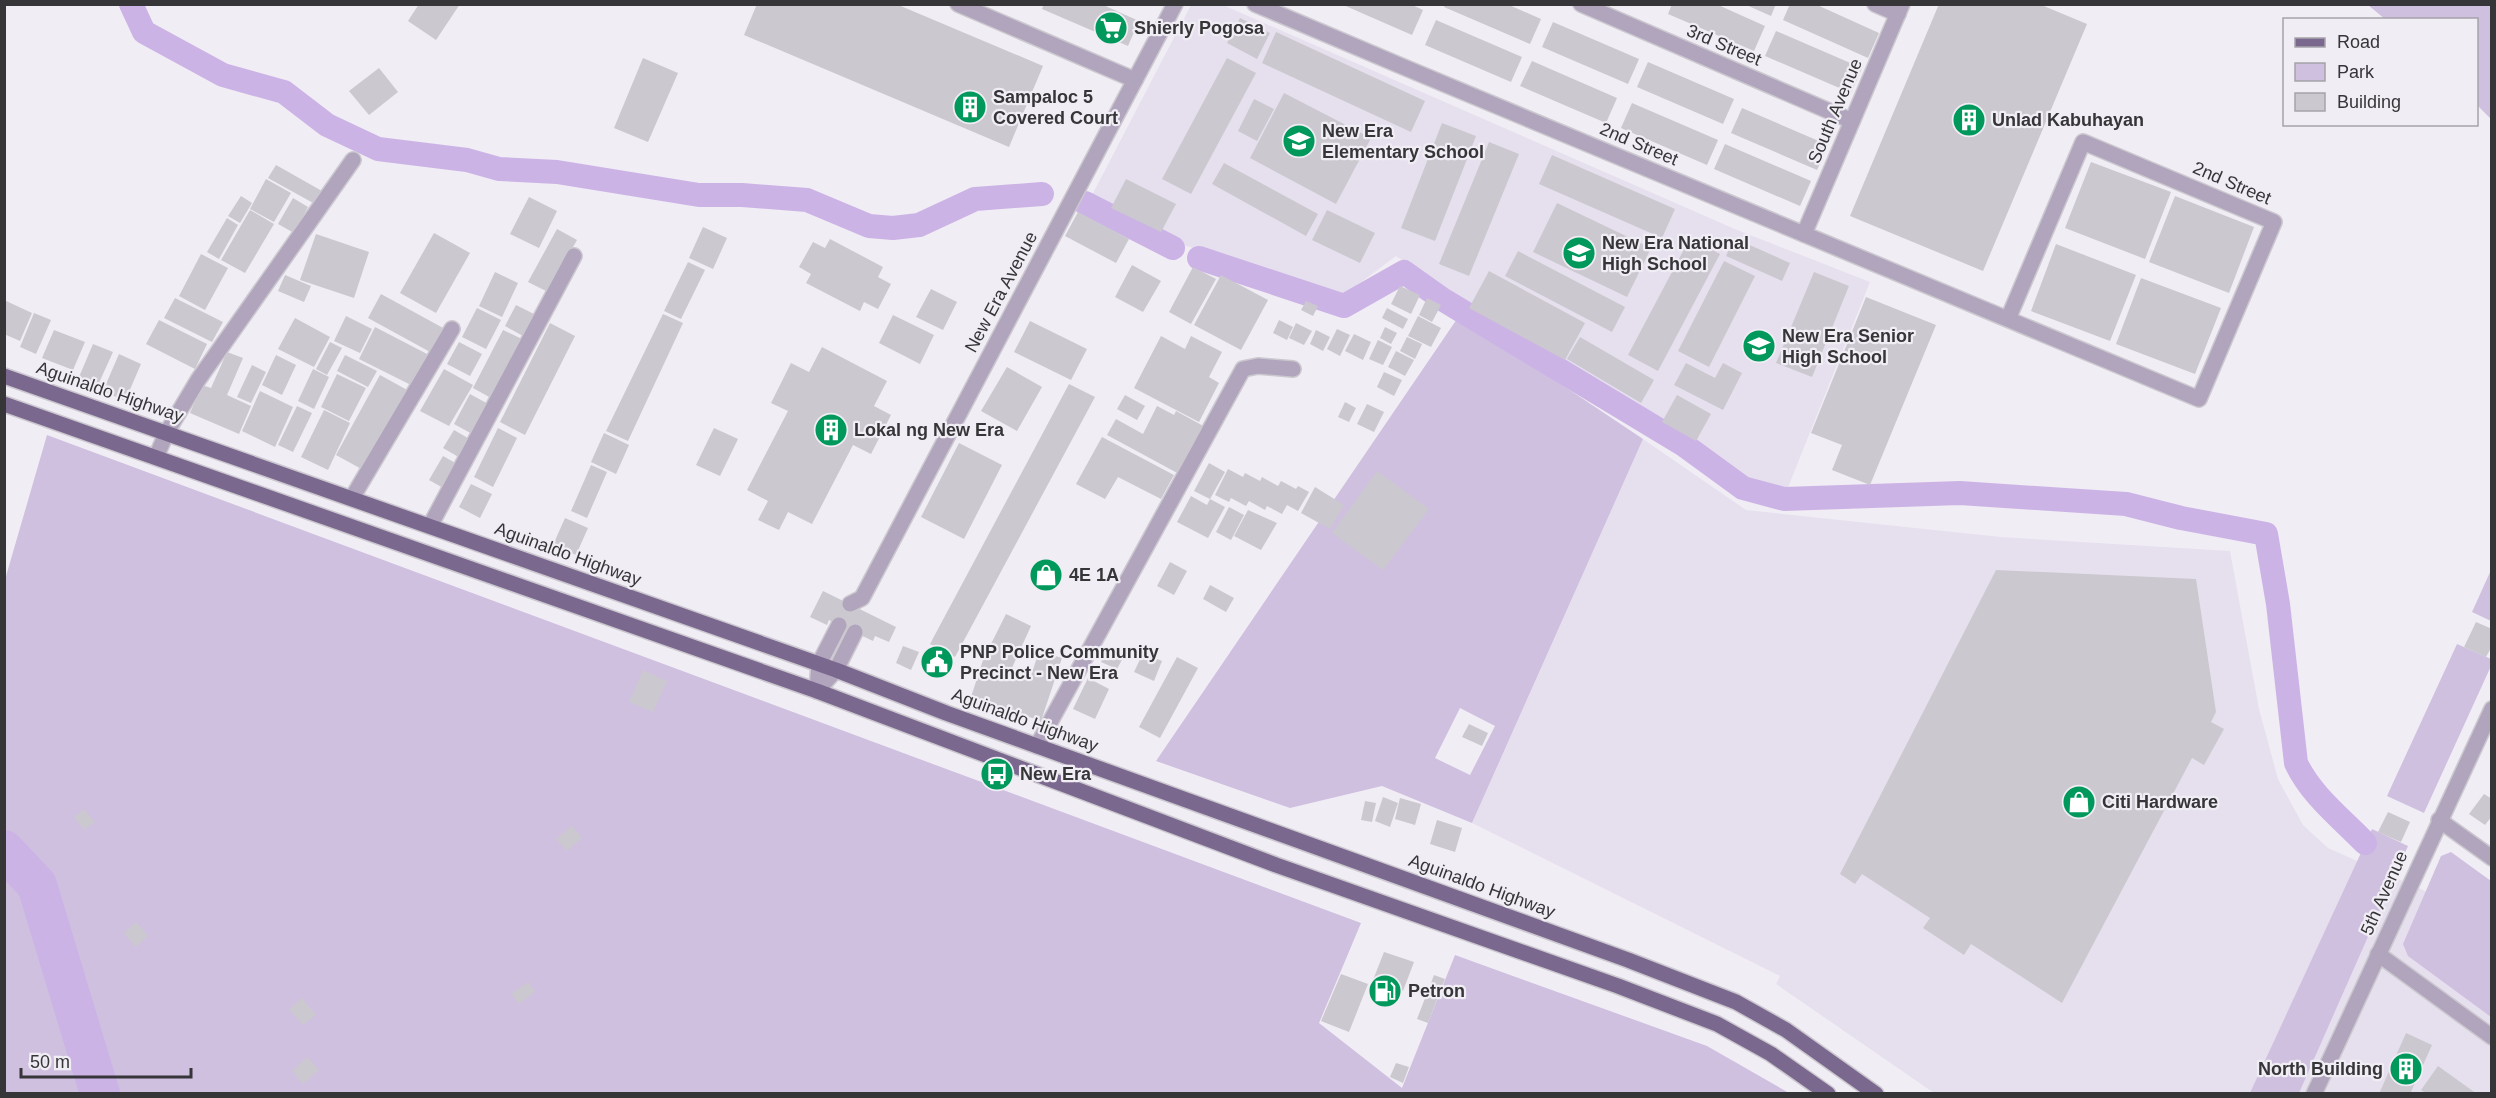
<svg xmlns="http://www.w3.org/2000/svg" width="2496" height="1098" font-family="Helvetica,sans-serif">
<rect width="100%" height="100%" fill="#f1edf5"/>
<g fill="#e6e0ee">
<polygon points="1191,5 1223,5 1735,229 1870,282 1787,490 1746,480 1565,360 1469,308 1396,256 1344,295 1180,244 1091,197"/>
<polygon points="1643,439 1746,510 2001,537 2230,551 2259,709 2278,779 2303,825 2328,848 2423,890 2491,939 2491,1093 1934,1093 1776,984 1780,976 1472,823"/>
</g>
<g fill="#cfc0e0" fill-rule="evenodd">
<polygon points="2368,5 2491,5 2491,119 2477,105 2476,20 2385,19"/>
<path d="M1459,316L1643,439L1472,823L1382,786L1290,808L1156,761ZM1460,708L1495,726L1470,775L1435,758Z"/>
<polygon points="47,435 1361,923 1319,1023 1402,1088 1455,955 1707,1046 1789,1093 5,1093 4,583"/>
<polygon points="2491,570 2491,621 2472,612"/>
<polygon points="2457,644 2491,659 2491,666 2424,813 2387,796"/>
<polygon points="2372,829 2408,846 2299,1093 2250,1093"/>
<polygon points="2451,852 2491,881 2491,1017 2408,956 2403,944 2441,856"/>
</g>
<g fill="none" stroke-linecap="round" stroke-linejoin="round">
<g stroke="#ccb3e6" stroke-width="24">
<polyline points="131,4 144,32 223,75 284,92 327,125 378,149 467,160 499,169 557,172 699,195 742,195 807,200 869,226 893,228 919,225 975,199 1042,194"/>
<polyline points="1085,203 1173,248"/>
<path d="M1199,258L1344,306L1404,272L1442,299L1684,445L1743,488L1784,499L1960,493L2126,504L2181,518L2266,534L2278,604L2296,763C2311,795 2341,818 2365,843"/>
</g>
<polyline stroke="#ccb3e6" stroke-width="40" points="4,850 37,885 100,1094"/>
</g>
<g fill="#cbc8cf">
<polygon points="419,4 460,4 436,40 408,21"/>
<polygon points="757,4 896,4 1043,66 1009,147 744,35"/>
<polygon points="1044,4 1101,4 1139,21 1128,46 1042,9"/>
<polygon points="1341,4 1410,4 1423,10 1412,35"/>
<polygon points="1445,4 1507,4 1541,19 1530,44 1444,7"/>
<polygon points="1672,4 1716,4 1765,26 1754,51 1668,14"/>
<polygon points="1744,4 1776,4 1771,16"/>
<polygon points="1790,4 1815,4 1879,33 1868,58 1783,20"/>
<polygon points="1939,4 2039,4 2087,24 1983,271 1850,216"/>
<polygon points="1240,18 1270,33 1257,59 1227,43"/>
<polygon points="1436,20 1522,57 1511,82 1425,45"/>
<polygon points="1553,22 1639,59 1628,84 1542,47"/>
<polygon points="1776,31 1862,68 1851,93 1765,56"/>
<polygon points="1276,32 1425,101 1411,132 1262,63"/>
<polygon points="643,58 678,73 648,142 614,128"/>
<polygon points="1227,58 1256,73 1191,194 1162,179"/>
<polygon points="1532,61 1617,98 1606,123 1520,86"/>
<polygon points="1648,62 1734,99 1723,124 1637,87"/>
<polygon points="379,68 398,92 369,115 349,91"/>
<polygon points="1284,93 1371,138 1336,204 1250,158"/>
<polygon points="1254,99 1274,109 1257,141 1238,131"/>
<polygon points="1632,103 1718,140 1707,165 1621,128"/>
<polygon points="1742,108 1828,145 1817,170 1731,133"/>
<polygon points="1442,123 1476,136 1435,241 1401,228"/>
<polygon points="1489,142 1519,154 1469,276 1439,264"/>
<polygon points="1725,144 1811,181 1800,206 1714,169"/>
<polygon points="1552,155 1675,209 1662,238 1539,184"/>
<polygon points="2091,162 2171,192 2145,259 2065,228"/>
<polygon points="1224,163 1318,214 1306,236 1212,184"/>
<polygon points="276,165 322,191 315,204 268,178"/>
<polygon points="266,179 291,193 274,222 250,209"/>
<polygon points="1126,179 1176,204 1161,232 1111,208"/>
<polygon points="241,196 252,203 240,223 228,216"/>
<polygon points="2175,196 2254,227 2229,293 2149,262"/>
<polygon points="529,197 557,211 539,248 510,234"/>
<polygon points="293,198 308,207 294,233 278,224"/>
<polygon points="1557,203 1651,248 1627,297 1533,252"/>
<polygon points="250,210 274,224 245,273 221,260"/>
<polygon points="1327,210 1375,233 1360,263 1312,240"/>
<polygon points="1078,212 1129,239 1116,263 1065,236"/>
<polygon points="227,218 238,225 219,259 207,252"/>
<polygon points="703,227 727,238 713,269 689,258"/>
<polygon points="557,229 577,240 548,292 528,282"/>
<polygon points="434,233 470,253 436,313 400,293"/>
<polygon points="316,234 369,252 354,298 300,280"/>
<polygon points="1690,238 1720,254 1658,371 1628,355"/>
<polygon points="1734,238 1790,263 1782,281 1726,256"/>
<polygon points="830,239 883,267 878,277 891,284 878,309 864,302 860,311 806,283 811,274 799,267 813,242 825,248"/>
<polygon points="2056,244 2136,275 2110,341 2031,311"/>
<polygon points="1518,251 1625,307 1612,332 1505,276"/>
<polygon points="201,254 228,268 205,310 179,296"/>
<polygon points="1724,261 1755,276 1709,367 1678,351"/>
<polygon points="688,262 705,270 681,319 664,311"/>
<polygon points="1132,265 1161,281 1143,312 1115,297"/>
<polygon points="1193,267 1216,279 1191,324 1169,312"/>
<polygon points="1489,271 1585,323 1565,360 1469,308"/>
<polygon points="495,272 518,283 502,317 479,306"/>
<polygon points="1814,272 1849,286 1812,377 1776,363"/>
<polygon points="285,275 311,286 304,302 278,291"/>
<polygon points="1221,275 1268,300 1241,350 1194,325"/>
<polygon points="2141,278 2221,308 2195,374 2116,344"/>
<polygon points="1400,286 1420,295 1411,314 1391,304"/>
<polygon points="931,289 957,302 943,330 916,317"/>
<polygon points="381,294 445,329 432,353 368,318"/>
<polygon points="1866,297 1936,325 1870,485 1832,470 1842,445 1811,433"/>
<polygon points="175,298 223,322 212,342 164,318"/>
<polygon points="1427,298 1441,305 1432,322 1419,315"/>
<polygon points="4,300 32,313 20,341 4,334"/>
<polygon points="1306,301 1318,306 1313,316 1301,310"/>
<polygon points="516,305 534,314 523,336 505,326"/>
<polygon points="477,308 501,320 486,349 462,337"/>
<polygon points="1387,308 1408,319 1403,329 1382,318"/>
<polygon points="34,313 51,320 36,354 20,347"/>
<polygon points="663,314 683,323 628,441 606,431"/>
<polygon points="893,315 934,335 920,364 879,343"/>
<polygon points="346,316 372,329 360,353 334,341"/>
<polygon points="1418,316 1441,328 1431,347 1408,336"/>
<polygon points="295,318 330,337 314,367 278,349"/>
<polygon points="159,320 207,344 195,369 146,344"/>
<polygon points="1279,320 1293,327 1287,340 1273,333"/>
<polygon points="1030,321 1087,349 1071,380 1014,352"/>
<polygon points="550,323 575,336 525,435 500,422"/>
<polygon points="1296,323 1312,331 1304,345 1289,338"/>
<polygon points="375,327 429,355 413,386 359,359"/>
<polygon points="1385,327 1397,333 1391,344 1380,338"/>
<polygon points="1337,329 1350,335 1340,356 1327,349"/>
<polygon points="54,330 85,342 73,370 42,358"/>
<polygon points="503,330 522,339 491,398 473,388"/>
<polygon points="1316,330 1330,337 1323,351 1310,344"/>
<polygon points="1354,334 1371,342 1363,360 1345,351"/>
<polygon points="1161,336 1185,349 1191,336 1222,352 1209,377 1219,383 1199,422 1134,388"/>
<polygon points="1407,337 1422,344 1415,359 1400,351"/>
<polygon points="1580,337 1654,380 1641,403 1567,359"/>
<polygon points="1378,340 1392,347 1383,365 1369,359"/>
<polygon points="330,342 342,348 327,375 316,369"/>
<polygon points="459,342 482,354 470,376 447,364"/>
<polygon points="93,344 113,352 98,385 79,377"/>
<polygon points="822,347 887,381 874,406 891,415 871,454 853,445 812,524 788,512 779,530 758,520 768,501 747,490 788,411 771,403 791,363 809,372"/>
<polygon points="1396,351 1414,360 1405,376 1388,367"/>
<polygon points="227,352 243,358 227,395 251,406 239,434 190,413 202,385 211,388"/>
<polygon points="119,354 141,364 125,401 103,391"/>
<polygon points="276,355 296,365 282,395 262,385"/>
<polygon points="345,355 377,371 368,387 337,371"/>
<polygon points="1686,363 1715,378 1723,363 1742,373 1723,410 1674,385"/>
<polygon points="252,365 266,372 251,403 237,397"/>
<polygon points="1007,367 1042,387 1017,431 981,411"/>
<polygon points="313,369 329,377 314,409 298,401"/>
<polygon points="444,369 473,385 449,426 420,411"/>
<polygon points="1384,372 1402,380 1394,396 1377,387"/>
<polygon points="337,374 366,388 349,421 321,407"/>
<polygon points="380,375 409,391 365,471 336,455"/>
<polygon points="1069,384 1095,397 955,657 930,644"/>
<polygon points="260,391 293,407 275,447 242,431"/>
<polygon points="470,394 490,405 474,435 454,424"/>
<polygon points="1125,395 1145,406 1137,420 1117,409"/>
<polygon points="1677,395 1711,414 1696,441 1662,422"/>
<polygon points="1345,402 1356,408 1349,422 1338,417"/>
<polygon points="1367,404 1384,412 1374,432 1357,424"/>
<polygon points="297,406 312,413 293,452 278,445"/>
<polygon points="1157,406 1174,415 1176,411 1207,428 1181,475 1107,435 1116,419 1143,434"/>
<polygon points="324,410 350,423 328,470 301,457"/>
<polygon points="498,428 517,438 493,487 474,477"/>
<polygon points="714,428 738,439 720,476 696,465"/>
<polygon points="454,430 473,441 462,459 443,448"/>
<polygon points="604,433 629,445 616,474 591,462"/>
<polygon points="1102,437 1174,475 1161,499 1118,477 1105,499 1076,484"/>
<polygon points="959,443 1002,465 964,539 921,517"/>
<polygon points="443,456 459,465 445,489 429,480"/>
<polygon points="1209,463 1225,472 1210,499 1225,507 1208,538 1177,522 1191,496 1207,505 1210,499 1194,491"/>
<polygon points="591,465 607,472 587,518 571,511"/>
<polygon points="1228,469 1243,477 1245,473 1260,481 1262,477 1278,486 1281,481 1296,489 1298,486 1309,492 1298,511 1287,505 1282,514 1267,506 1265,510 1249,501 1246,506 1231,498 1229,502 1215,495"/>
<polygon points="1377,471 1429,509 1383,570 1332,533"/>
<polygon points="471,484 492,494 480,518 459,507"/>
<polygon points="1315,487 1344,505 1330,529 1301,513"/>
<polygon points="1229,507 1244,515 1231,540 1216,532"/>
<polygon points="1248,510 1277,523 1261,550 1234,536"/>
<polygon points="565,518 588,528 576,555 553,545"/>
<polygon points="1170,562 1187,571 1174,595 1157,586"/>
<polygon points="1996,570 2196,579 2216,712 2211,722 2224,729 2204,765 2192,758 2062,1003 1971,944 1964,955 1923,928 1930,918 1862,874 1855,884 1840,874"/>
<polygon points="1210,585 1234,598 1226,612 1203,599"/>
<polygon points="823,591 896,627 889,642 875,636 873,641 829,620 827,625 810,617"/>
<polygon points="1006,614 1031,626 1011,670 1031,676 1039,651 1062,658 1041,721 971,697 983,660"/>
<polygon points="2476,622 2492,629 2492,646 2486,657 2464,647"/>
<polygon points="903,646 919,652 911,670 896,663"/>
<polygon points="1107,648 1124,656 1117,669 1101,662"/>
<polygon points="1143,653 1162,661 1154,681 1134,672"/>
<polygon points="931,654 947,660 943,670 927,663"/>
<polygon points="1177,657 1198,668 1160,738 1139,727"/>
<polygon points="643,670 667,681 653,712 629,702"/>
<polygon points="1088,678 1109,689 1095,719 1073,709"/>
<polygon points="1469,724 1488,733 1482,746 1462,737"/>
<polygon points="2484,794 2492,799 2492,816 2485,825 2469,814"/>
<polygon points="1383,797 1398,803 1390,827 1375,821"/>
<polygon points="1400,798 1421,804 1415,825 1395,819"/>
<polygon points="1365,801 1376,803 1372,822 1361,820"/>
<polygon points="84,809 95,822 84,830 74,817"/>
<polygon points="2388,812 2410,822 2401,842 2378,832"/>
<polygon points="1437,820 1462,828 1455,852 1430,844"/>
<polygon points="572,826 582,838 567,851 556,839"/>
<polygon points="136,922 148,936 136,947 124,933"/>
<polygon points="1384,952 1414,962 1403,991 1373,980"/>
<polygon points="1341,974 1368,984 1349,1032 1321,1021"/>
<polygon points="1434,975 1445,979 1428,1023 1417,1019"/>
<polygon points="528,982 535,992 519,1004 511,994"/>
<polygon points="302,998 316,1015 303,1025 289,1009"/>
<polygon points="2406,1033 2432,1045 2410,1094 2379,1094"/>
<polygon points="307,1057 319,1070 303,1084 292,1071"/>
<polygon points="1396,1063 1409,1067 1403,1083 1390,1077"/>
<polygon points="2438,1066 2477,1094 2427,1094 2421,1090"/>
</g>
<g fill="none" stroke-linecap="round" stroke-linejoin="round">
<g stroke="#ccc8cf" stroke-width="15" stroke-dasharray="15 8" stroke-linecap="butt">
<polyline points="839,625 850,604"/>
<polyline points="855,632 866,612"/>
</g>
<defs>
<g id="minor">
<polyline points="958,4 1135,80"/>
<polyline points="1255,4 1406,68 2199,399 2274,222 2083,142 2008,319"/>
<polyline points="1581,4 1852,121"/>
<polyline points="1875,4 1898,14"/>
<polyline points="1804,234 1902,4"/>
<polyline points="156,457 167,432 198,380 353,160"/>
<polyline points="352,498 452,329"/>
<polyline points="430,526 574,256"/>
<polyline points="850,604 862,598 1175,4"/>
<polyline points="817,691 819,664 839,625"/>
<polyline points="817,691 836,670 855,632"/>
<polyline points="1037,746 1243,369 1258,366 1293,369"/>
<polyline points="2439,820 2492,858"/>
<polyline points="2378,954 2492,1037"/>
<polyline points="2314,1094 2492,709"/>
</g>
<g id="major">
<polyline points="4,376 836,670 946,713 1628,960 1736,1002 1786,1030 1876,1094"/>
<polyline points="4,404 817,691 1276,865 1618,986 1717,1024 1771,1054 1828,1094"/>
</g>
</defs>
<use href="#minor" stroke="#ccc8cf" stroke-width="18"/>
<use href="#major" stroke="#ccc8cf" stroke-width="18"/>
<use href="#minor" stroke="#b0a5bc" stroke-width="15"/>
<use href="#major" stroke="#7b688f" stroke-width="15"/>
</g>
<defs>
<symbol id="supermarket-disc" viewBox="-11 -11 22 22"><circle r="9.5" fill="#00985b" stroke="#f1edf5"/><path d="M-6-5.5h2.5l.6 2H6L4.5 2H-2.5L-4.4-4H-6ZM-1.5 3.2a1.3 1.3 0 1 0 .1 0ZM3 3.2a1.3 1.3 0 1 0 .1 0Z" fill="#fff"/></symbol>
<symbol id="building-disc" viewBox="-11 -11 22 22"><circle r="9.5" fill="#00985b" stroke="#f1edf5"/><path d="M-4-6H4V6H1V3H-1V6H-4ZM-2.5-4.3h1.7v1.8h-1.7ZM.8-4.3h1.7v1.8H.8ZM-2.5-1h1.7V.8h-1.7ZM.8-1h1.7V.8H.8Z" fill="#fff"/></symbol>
<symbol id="school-disc" viewBox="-11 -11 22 22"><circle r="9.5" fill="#00985b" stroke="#f1edf5"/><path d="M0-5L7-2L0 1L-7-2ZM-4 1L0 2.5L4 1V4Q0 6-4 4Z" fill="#fff"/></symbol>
<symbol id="shop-disc" viewBox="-11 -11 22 22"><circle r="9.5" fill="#00985b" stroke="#f1edf5"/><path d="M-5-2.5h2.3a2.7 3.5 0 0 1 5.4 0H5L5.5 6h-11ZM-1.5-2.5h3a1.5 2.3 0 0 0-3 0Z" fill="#fff"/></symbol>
<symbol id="civic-disc" viewBox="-11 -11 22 22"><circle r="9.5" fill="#00985b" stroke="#f1edf5"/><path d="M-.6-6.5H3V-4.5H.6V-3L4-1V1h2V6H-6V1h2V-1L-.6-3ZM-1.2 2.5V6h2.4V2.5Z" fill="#fff"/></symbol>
<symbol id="bus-disc" viewBox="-11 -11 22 22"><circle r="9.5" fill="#00985b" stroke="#f1edf5"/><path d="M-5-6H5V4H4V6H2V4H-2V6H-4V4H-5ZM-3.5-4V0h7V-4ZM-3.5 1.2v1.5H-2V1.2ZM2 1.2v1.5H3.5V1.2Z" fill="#fff"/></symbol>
<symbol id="fuel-disc" viewBox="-11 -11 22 22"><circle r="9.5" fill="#00985b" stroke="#f1edf5"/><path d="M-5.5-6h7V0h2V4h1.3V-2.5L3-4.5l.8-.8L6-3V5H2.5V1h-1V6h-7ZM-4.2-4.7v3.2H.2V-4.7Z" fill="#fff"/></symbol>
</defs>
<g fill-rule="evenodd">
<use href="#supermarket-disc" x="1092" y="9" width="38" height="38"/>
<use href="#building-disc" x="951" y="88" width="38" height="38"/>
<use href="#building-disc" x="1950" y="101" width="38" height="38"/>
<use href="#school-disc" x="1280" y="122" width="38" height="38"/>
<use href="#school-disc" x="1560" y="234" width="38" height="38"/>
<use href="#school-disc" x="1740" y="327" width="38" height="38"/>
<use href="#building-disc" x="812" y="411" width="38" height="38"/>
<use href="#shop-disc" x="1027" y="556" width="38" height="38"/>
<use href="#civic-disc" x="918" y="643" width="38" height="38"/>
<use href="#bus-disc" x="978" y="755" width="38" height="38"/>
<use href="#shop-disc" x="2060" y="783" width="38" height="38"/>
<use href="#fuel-disc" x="1366" y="972" width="38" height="38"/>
<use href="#building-disc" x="2387" y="1050" width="38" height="38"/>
</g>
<g text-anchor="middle" stroke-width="4.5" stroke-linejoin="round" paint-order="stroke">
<g font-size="18" font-weight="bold" fill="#363538" stroke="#f1edf5" text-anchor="start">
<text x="1134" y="34">Shierly Pogosa</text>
<text x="993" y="103">Sampaloc 5<tspan x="993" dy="21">Covered Court</tspan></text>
<text x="1992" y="126">Unlad Kabuhayan</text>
<text x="1322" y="137">New Era<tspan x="1322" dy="21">Elementary School</tspan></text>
<text x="1602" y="249">New Era National<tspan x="1602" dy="21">High School</tspan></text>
<text x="1782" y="342">New Era Senior<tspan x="1782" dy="21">High School</tspan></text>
<text x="854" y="436">Lokal ng New Era</text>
<text x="1069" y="581">4E 1A</text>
<text x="960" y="658">PNP Police Community<tspan x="960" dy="21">Precinct - New Era</tspan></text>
<text x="1020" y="780">New Era</text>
<text x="2102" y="808">Citi Hardware</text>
<text x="1408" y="997">Petron</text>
<text x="2383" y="1075" text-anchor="end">North Building</text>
</g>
<g font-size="18" fill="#363538" stroke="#f1edf5">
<text transform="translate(1724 45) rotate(23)" y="6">3rd Street</text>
<text transform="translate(1835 111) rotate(-67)" y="6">South Avenue</text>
<text transform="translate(1639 144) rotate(23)" y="6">2nd Street</text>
<text transform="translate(2232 183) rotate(23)" y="6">2nd Street</text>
<text transform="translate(1001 292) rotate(-62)" y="6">New Era Avenue</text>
<text transform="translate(110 392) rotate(19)" y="6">Aguinaldo Highway</text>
<text transform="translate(568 554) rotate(20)" y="6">Aguinaldo Highway</text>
<text transform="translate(1025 720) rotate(20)" y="6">Aguinaldo Highway</text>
<text transform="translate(1482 886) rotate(20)" y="6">Aguinaldo Highway</text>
<text transform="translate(2384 893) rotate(-66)" y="6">5th Avenue</text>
</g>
</g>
<rect width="2496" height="1098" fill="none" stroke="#363538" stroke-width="12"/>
<rect x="2283" y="18" width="195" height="108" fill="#f1edf5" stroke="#a6a3a9" stroke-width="1.5"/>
<rect x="2295" y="38" width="30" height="9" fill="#7b688f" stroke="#a6a3a9" stroke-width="1.5"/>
<text x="2337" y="48" font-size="18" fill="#363538">Road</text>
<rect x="2295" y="63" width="30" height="18" fill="#cfc0e0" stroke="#a6a3a9" stroke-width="1.5"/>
<text x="2337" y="78" font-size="18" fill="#363538">Park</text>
<rect x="2295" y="93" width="30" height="18" fill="#cbc8cf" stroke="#a6a3a9" stroke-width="1.5"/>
<text x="2337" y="108" font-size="18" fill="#363538">Building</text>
<path d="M21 1068v9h170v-9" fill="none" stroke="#363538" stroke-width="3"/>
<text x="30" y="1068" font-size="18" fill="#363538" stroke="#f1edf5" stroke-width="4.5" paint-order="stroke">50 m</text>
</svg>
